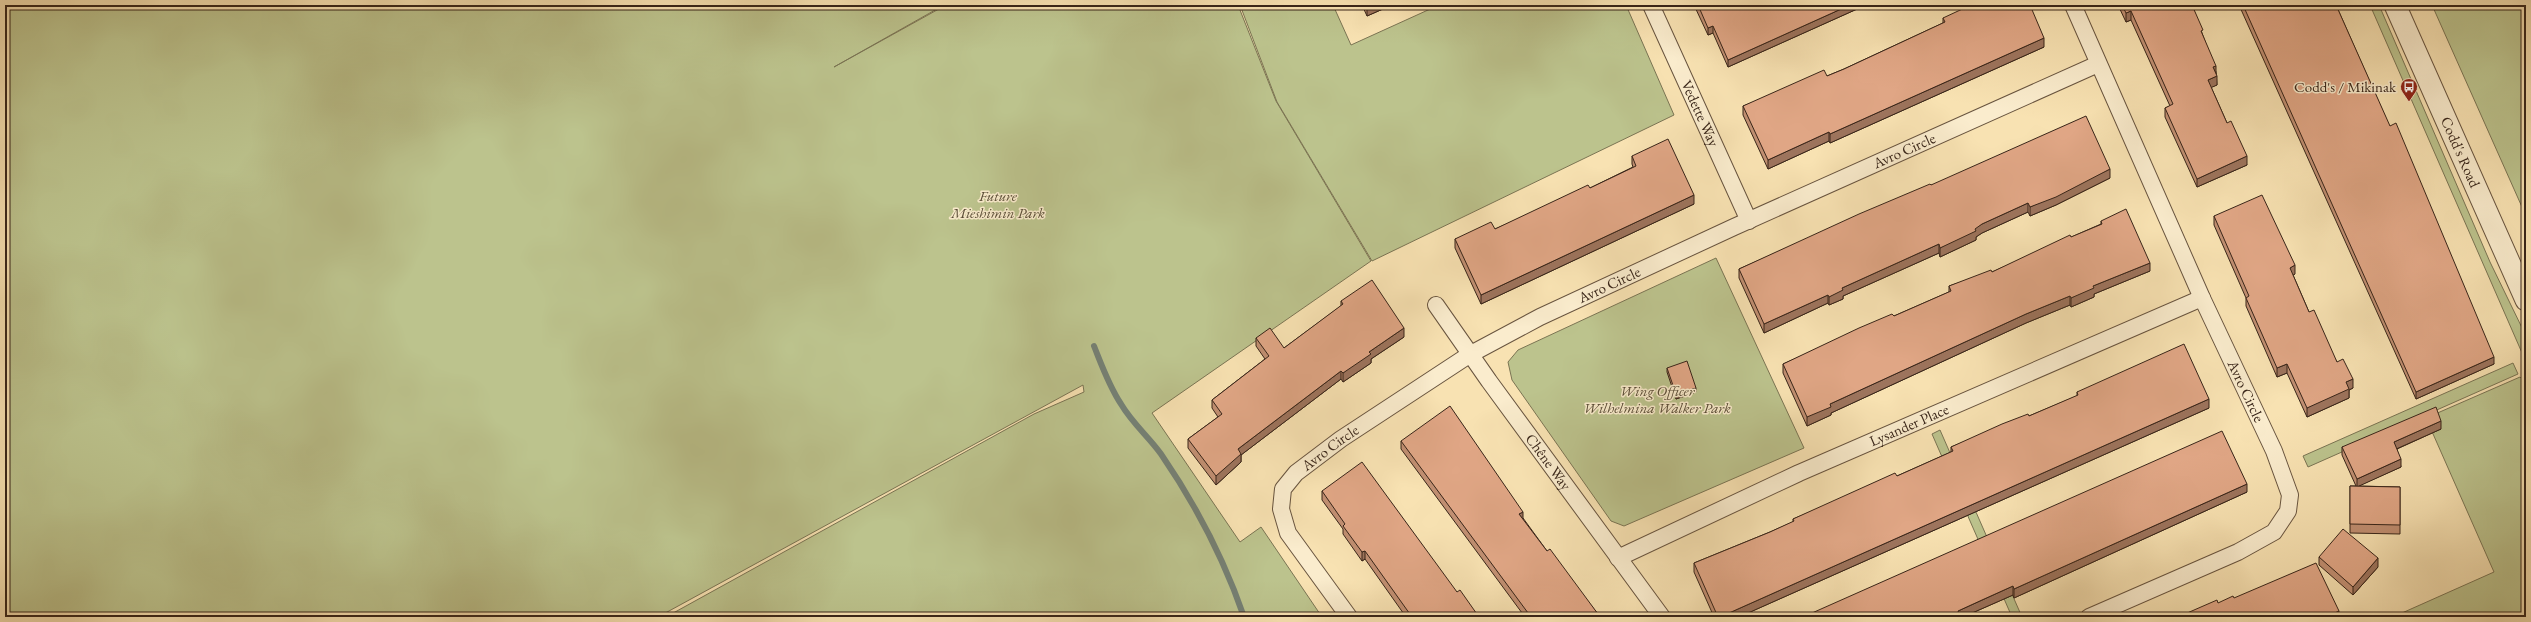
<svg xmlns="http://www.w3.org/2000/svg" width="2531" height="622" font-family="'EB Garamond',serif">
<rect width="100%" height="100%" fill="#f8e2b2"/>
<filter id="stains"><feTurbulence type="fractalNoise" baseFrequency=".005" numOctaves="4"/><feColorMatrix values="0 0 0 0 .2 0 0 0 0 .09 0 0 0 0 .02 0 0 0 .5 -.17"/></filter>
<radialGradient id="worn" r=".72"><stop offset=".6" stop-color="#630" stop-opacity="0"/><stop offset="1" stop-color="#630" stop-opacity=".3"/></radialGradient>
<g fill="#bcc38d" stroke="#7a7453">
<polygon points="5,5 944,5 834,67 946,5 1238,5 1276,101 1371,261 1152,413 1240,542 1261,527 1322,617 666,617 1034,414 1084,392 1083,385 658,617 5,617"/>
<polygon points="1240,5 1333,5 1351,45 1439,5 1626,5 1674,115 1372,261 1277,102"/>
<polygon points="2370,5 2379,5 2490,262 2526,336 2526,362"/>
<polygon points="2432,5 2526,5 2526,216"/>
<polygon points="1716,258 1804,448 1624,526 1611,521 1512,380 1508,362 1518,350"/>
<polygon points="2513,363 2518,374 2308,467 2303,456"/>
<polygon points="2520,377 2526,383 2526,617 2393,617 2494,572 2426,418"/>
<polygon points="1940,430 2022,617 2012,617 1932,434"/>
</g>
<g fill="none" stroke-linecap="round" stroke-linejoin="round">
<path stroke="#758074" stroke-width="6" d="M1094,346C1102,366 1109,386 1121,404C1132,423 1149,437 1161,454C1196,505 1224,559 1244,617"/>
<defs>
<g id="minor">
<path id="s1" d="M1651,5L1749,221"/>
<path id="s2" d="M2073,5L2202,298L2274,451L2290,495L2288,511L2274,532L2238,552L2089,617"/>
<path id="s3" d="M1436,305L1489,381L1662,617"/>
<path id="s4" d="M1618,558L1799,473L2202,298"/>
<path id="s5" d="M1349,617L1288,533L1281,509L1283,489L1296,473L1341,439L1469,355L1540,317L1734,227L2098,64"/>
</g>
<g id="tertiary">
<path id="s6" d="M2395,5L2526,300"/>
</g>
</defs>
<use href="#minor" stroke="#68543f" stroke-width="18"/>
<use href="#tertiary" stroke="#68543f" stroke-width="23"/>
<use href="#minor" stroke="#faeccd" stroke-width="16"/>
<use href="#tertiary" stroke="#faeccd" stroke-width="21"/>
</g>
<g fill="#c18f72" stroke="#382519">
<polygon points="1362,5 1392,5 1367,16"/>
<polygon points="1694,5 1866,5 1728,67 1713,33 1708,35"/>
<polygon points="2118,5 2192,5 2216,72 2217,85 2211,87 2227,123 2247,165 2197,187 2165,117 2165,108 2170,106 2131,20 2126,22"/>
<polygon points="2239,5 2336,5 2494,364 2416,399"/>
<polygon points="1943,18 2044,47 1830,143 1829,141 1768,169 1743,115 1743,106 1827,76 1844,69 1943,23"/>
<polygon points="1632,156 1694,204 1481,304 1455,248 1455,239 1495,229 1590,188 1633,167 1632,164"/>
<polygon points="2110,178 2056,205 2030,216 2028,212 1982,233 1976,237 1976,240 1940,257 1939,253 1843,296 1843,299 1829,305 1828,303 1764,333 1739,278 1739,269 1931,185"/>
<polygon points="2214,216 2295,274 2293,275 2309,312 2337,362 2353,388 2349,390 2349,398 2307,417 2287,373 2277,377 2246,306 2246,298 2214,225"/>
<polygon points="2101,221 2150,271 2094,294 2094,297 2071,307 2070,305 2026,323 1831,413 1831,415 1807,426 1783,373 1783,364 1894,316 1949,292 1949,286 1992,272 2101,224"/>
<polygon points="1341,301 1404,337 1371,359 1371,363 1343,382 1341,379 1241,455 1241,462 1216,485 1188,448 1188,439 1218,417 1212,408 1212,400 1265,359 1256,346 1256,338 1284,348 1341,306"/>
<polygon points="1667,368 1696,392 1676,399 1667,372"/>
<polygon points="2077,392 2209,408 1739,617 1714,617 1694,572 1694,563 1770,532 1793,522 1793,519 1897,476 1951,452 1951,447 2029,416 2077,396"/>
<polygon points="2441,429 2397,449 2401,467 2358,486 2400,487 2400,534 2350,533 2350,486 2356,486 2342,455 2342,447"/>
<polygon points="1401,441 1523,518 1547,551 1598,614 1604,617 1525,617 1401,449"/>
<polygon points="1322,491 1457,592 1479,617 1406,617 1365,559 1362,561 1343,534 1343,529 1322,500"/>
<polygon points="2247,492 2014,598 2013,595 1963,617 1803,617"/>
<polygon points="2319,557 2378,567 2353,595 2319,565"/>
</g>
<g fill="#9d745d" stroke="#382519">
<polygon points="1367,5 1392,5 1367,16"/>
<polygon points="1850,5 1866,5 1728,67 1728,60"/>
<polygon points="2131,11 2131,20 2126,22 2126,13"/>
<polygon points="1713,26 1713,33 1708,35 1708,28"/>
<polygon points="2044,38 2044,47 1830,143 1830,134"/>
<polygon points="2216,66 2216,74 2213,67"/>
<polygon points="2217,76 2217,85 2208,89 2208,80"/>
<polygon points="1829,132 1829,141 1768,169 1768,160"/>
<polygon points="2247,156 2247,165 2197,187 2197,179"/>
<polygon points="2110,169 2110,178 2056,205 2030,216 2030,207"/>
<polygon points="1694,195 1694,204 1481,304 1481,295"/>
<polygon points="2028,203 2028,212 1982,233 1976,237 1976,240 1940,257 1940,248 1982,224"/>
<polygon points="1939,244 1939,253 1843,296 1843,299 1829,305 1829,297 1842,288"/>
<polygon points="2150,263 2150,271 2094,294 2094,297 2071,307 2071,298 2093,286"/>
<polygon points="2295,265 2295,274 2290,277 2290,268"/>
<polygon points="1828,295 1828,303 1764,333 1764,324"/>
<polygon points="2070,296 2070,305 2026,323 1831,413 1831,415 1807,426 1807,417 1830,404 2026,314"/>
<polygon points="1404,328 1404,337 1371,359 1371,363 1343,382 1343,373 1369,352"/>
<polygon points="2494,357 2494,364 2416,399 2416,392"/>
<polygon points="2287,364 2287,373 2277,377 2277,368"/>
<polygon points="1341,371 1341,379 1241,455 1241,462 1216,485 1216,476 1238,449"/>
<polygon points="2353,379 2353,388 2349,390 2349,398 2307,417 2307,408 2346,382"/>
<polygon points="1696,388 1696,392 1676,399 1676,394"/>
<polygon points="2209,399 2209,408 1739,617 1720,617"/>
<polygon points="2441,421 2441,429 2394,450 2394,442"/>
<polygon points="2401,459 2401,467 2357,487 2357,479"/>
<polygon points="2247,484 2247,492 2014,598 2014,589"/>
<polygon points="1523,512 1523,520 1519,514"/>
<polygon points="1365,551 1365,559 1362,561 1362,552"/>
<polygon points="2378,558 2378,567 2353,595 2353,587"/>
<polygon points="2013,586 2013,595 1963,617 1952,617 1958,611"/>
<polygon points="2339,611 2339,617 2326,617"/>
</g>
<g fill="#e0a685" stroke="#382519">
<polygon points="1698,5 1850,5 1728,60 1713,26 1708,28"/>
<polygon points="1971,5 2030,5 2044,38 1830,134 1829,132 1768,160 1743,106 1824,70 1827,76 1844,69 1945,22 1943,18"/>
<polygon points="2122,5 2192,5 2203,30 2201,31 2216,66 2213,67 2217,76 2208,80 2227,123 2231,121 2247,156 2197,179 2165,108 2173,104 2131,11 2126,13"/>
<polygon points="2243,5 2336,5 2390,126 2396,123 2494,357 2416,392"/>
<polygon points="2086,116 2110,169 2056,197 2030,207 2028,203 1982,224 1975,229 1976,231 1940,248 1939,244 1842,288 1843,290 1829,297 1828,295 1764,324 1739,269 1859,214 1930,184 1931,185"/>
<polygon points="1668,139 1694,195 1481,295 1455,239 1491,222 1495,229 1588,185 1590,188 1636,166 1632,156"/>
<polygon points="2262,195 2295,265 2290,268 2309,312 2314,310 2337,362 2343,359 2353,379 2346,382 2349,389 2307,408 2287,364 2277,368 2246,298 2249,296 2214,216"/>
<polygon points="2126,209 2150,263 2093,286 2094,288 2071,298 2070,296 2026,314 1830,404 1831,407 1807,417 1783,364 1859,328 1892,314 1894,316 1951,291 1949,286 1991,270 1992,272 2070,235 2071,237 2102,224 2101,221"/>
<polygon points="1372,280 1404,328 1369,352 1371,354 1343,373 1341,371 1238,449 1241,454 1216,476 1188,439 1222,414 1212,400 1269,356 1256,338 1270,328 1284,348 1343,304 1341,301"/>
<polygon points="2184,344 2209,399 1720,617 1718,617 1694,563 1770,532 1794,521 1793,519 1895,473 1897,476 1953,451 1951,447 2002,424 2028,414 2029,416 2078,395 2077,392"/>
<polygon points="1687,361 1696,388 1676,394 1667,368"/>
<polygon points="1450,406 1523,512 1519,514 1547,551 1550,549 1598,614 1600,612 1604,617 1531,617 1401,441"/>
<polygon points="2436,407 2441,421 2394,442 2401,459 2357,479 2342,447"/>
<polygon points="2222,431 2247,484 2014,589 2013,586 1982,600 1958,611 1959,614 1952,617 1803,617"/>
<polygon points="1362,462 1457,592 1460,590 1479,617 1412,617 1365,551 1362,552 1343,526 1345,524 1322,491"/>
<polygon points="2350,486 2400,487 2400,525 2350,524"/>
<polygon points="2343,529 2378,558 2353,587 2319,557"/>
<polygon points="2316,563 2339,611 2326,617 2322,617 2320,615 2315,617 2178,617 2217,600 2218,603 2233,596 2234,598"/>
</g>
<defs>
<symbol id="bus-pin" viewBox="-11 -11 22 30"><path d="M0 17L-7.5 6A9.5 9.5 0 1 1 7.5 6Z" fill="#8f2418" stroke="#faeccd"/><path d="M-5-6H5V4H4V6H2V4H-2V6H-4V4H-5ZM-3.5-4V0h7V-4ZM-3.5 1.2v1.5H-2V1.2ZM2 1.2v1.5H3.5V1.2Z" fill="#fff"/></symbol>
</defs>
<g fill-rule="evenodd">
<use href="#bus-pin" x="2399" y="77" width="20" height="27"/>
</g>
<g text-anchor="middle" stroke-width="3" stroke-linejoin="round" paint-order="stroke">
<g font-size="15" fill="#382519" stroke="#faeccd" text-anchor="end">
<text x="2396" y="92">Codd's / Mikinak</text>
</g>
<g font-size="15" fill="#382519" stroke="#faeccd">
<text dy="5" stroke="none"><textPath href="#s1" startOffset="119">Vedette Way</textPath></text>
<text dy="5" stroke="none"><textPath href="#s5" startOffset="860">Avro Circle</textPath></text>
<text dy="5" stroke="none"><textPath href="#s6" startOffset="161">Codd's Road</textPath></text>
<text dy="5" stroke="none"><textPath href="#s5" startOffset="536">Avro Circle</textPath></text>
<text dy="5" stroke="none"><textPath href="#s2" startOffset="423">Avro Circle</textPath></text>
<text dy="5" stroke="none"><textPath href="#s4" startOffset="320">Lysander Place</textPath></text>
<text dy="5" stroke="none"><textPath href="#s5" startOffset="212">Avro Circle</textPath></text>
<text dy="5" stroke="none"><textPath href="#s3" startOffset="193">Chêne Way</textPath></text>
</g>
<g font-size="15" font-style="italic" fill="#594c36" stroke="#faeccd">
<text x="998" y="201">Future<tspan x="998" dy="17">Mieshimin Park</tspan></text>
<text x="1657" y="396">Wing Officer<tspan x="1657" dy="17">Wilhelmina Walker Park</tspan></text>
</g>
</g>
<rect width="2531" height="622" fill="none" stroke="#f8e2b2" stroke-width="20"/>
<rect x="6" y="6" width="2519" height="610" fill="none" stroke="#382519" stroke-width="2"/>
<rect x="10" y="10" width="2511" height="602" fill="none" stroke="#382519"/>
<rect width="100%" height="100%" filter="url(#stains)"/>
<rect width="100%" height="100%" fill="url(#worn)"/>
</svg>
